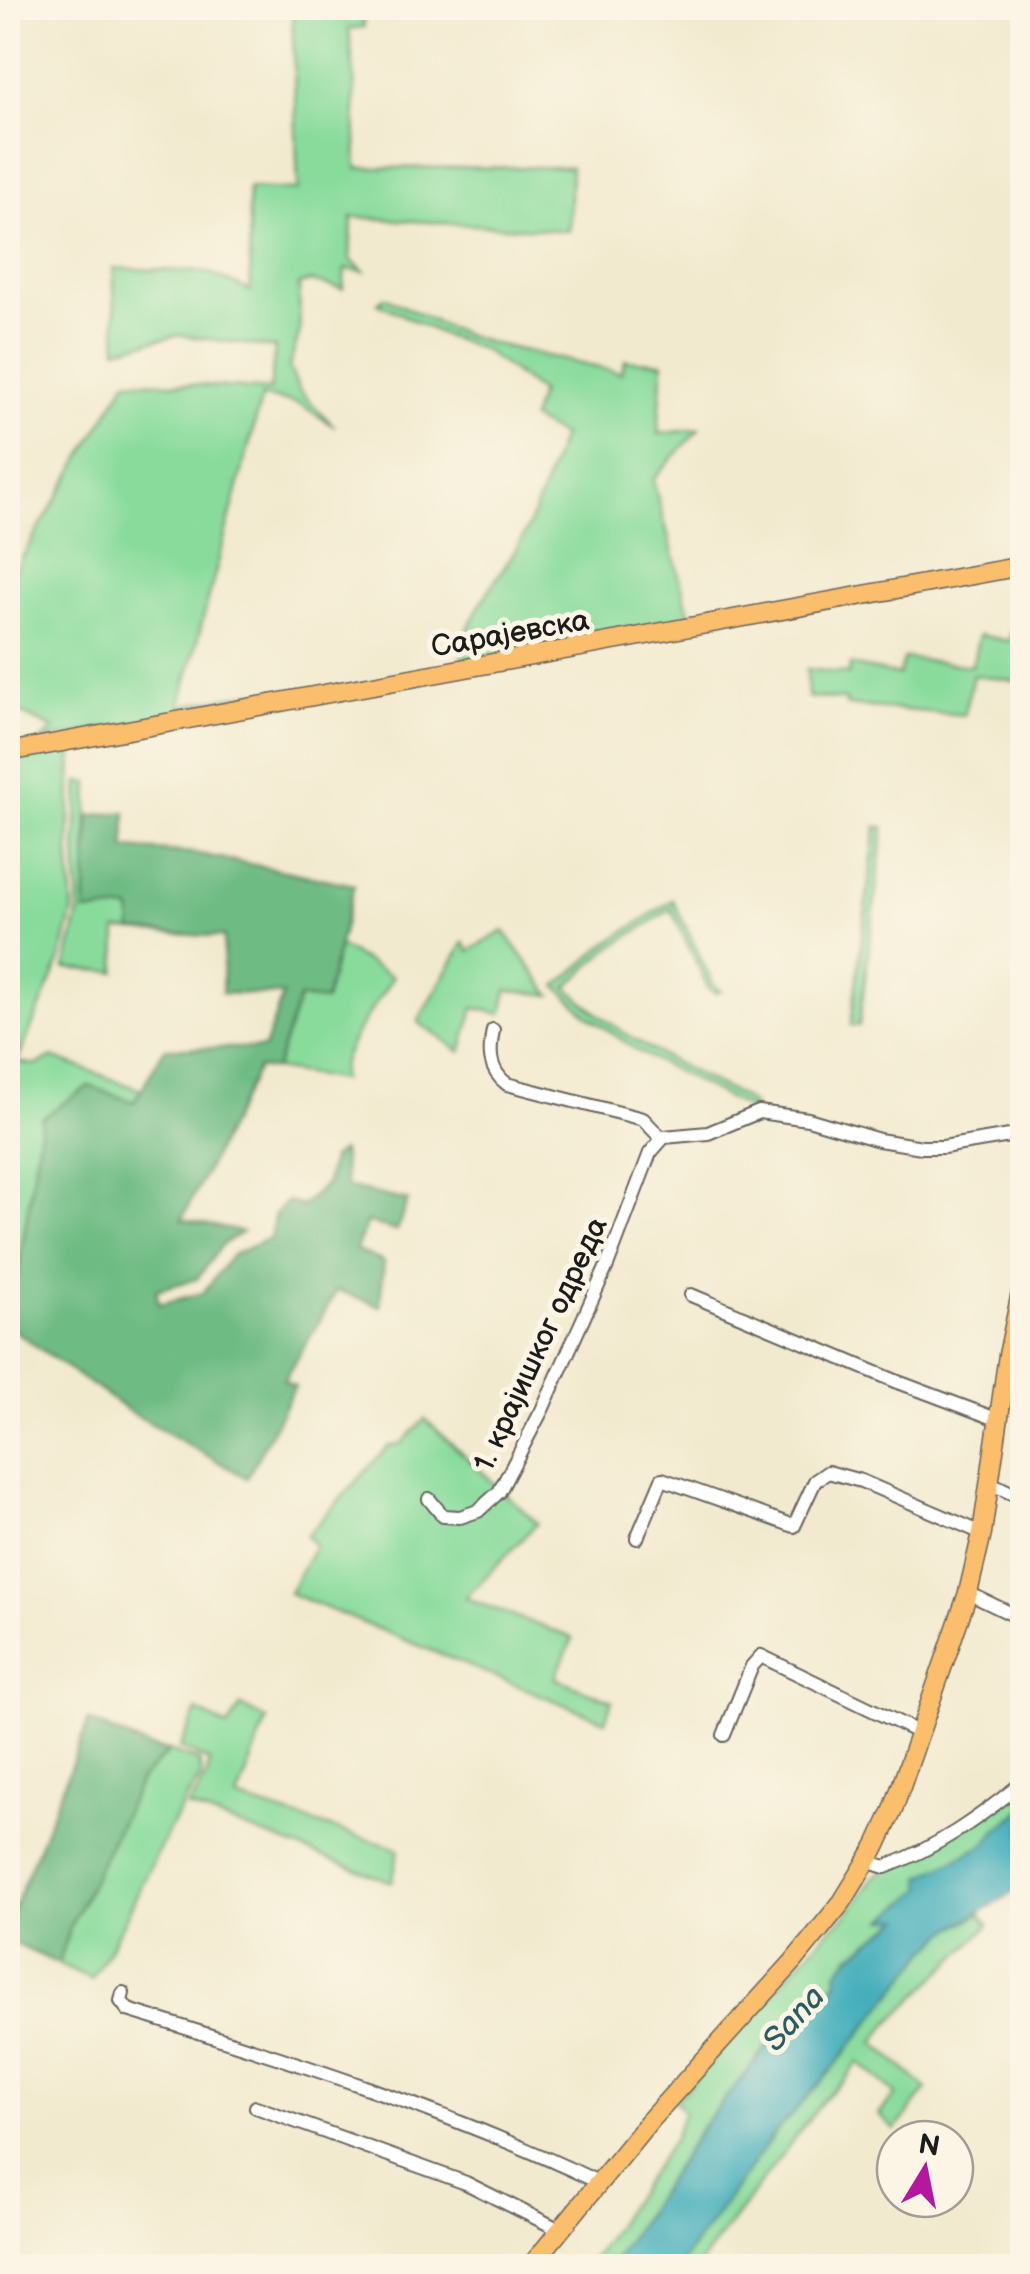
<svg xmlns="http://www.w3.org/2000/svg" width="1030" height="2274" font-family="'Balsamiq Sans',sans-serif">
<rect width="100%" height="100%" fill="#fcf5e5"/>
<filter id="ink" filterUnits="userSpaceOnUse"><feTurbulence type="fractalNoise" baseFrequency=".01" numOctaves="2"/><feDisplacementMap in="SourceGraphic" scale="20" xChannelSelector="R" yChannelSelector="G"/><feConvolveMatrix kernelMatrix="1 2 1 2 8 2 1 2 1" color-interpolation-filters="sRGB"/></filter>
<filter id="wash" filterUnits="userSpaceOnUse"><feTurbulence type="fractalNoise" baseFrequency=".0048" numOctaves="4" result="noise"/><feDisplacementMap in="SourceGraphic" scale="40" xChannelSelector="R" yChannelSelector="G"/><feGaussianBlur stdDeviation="2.25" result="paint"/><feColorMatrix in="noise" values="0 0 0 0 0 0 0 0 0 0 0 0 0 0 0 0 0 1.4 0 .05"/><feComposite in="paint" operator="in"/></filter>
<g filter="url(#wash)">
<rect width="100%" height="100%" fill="#f2eacf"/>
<g fill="#89db9c" stroke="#527c5c" stroke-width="2.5">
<polygon points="292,8 362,8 364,27 349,29 354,75 357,168 571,167 569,231 352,217 350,259 364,271 345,269 343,289 311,281 299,284 300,331 289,367 299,390 335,427 300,404 262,396 180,706 253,693 254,702 41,741 54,729 8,707 8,581 127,380 270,390 275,348 179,335 117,349 113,268 207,272 251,291 248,188 298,190"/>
<path d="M385,297L448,328L486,342L621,373L625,360L663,363L658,434L699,429L653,480L690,616L778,602L781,607L463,664C455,627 505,571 522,539C539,507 549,470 562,436L531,419L540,392L484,350L443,335L378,303Z"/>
<polygon points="1012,629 1022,631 1022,682 973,675 964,715 846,705 846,700 808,697 807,669 849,674 850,665 899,675 904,658 972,666 979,635 1009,641"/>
<polygon points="72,746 69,848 73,911 61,958 17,1062 36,1065 53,1057 141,1090 134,1102 42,1118 17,1280 8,1281 8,758"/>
<polygon points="79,782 89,783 85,912 131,909 132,931 117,930 116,972 65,968 79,913 76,849"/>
<polygon points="876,827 884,827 859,1026 851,1025"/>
<path d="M673,900L713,984L721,991L715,993L709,989L671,909L606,951L567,987C619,1038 682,1067 746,1099L753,1106L751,1110L639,1052L587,1015L557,986L602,947Z"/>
<polygon points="504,931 551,995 507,990 502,1014 474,1008 461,1052 418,1022 464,942 469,951"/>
<path d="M339,946L393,977C379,1000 335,1056 342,1080L275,1069L299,998L325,1001Z"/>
<polygon points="425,1419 537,1523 465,1598 573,1638 555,1678 612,1701 605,1721 289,1593 315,1545 306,1536 388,1447 402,1443"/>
<polygon points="241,1706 267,1720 237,1799 399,1849 392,1882 188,1807 207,1776 209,1761 180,1748 197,1711 228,1727"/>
<path d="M169,1751L199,1761L202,1775C158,1839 133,1914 91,1979L59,1964L69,1929L141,1779Z"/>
<polygon points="1022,1787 1022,1810 997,1829 984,1845 922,1877 924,1888 887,1919 903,1918 872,1943 850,1955 827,1998 809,2013 780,2031 702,2126 611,2266 588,2266 673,2140 684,2112 675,2101 829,1930 849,1913 875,1876"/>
<polygon points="981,1914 989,1925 886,2026 874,2042 927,2089 895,2130 879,2115 896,2094 859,2062 844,2082 827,2095 698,2266 679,2266 776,2132 831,2071 927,1950 948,1931"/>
</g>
<g fill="#6ebb84" stroke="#456c50" stroke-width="2.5">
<polygon points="126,812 125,848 194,853 354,885 325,1001 299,998 275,1069 258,1068 182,1219 242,1232 222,1245 197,1279 156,1290 159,1304 203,1293 232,1255 270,1238 275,1214 287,1201 302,1206 326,1184 331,1158 342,1151 346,1187 408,1201 396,1231 367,1222 356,1250 384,1262 380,1306 337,1290 284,1381 295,1386 247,1478 127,1410 8,1326 8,1281 17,1280 42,1118 89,1086 134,1102 165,1048 264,1048 283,995 222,993 224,937 132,931 131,909 85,912 89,816"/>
<polygon points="89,1721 148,1747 169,1751 141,1779 69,1929 59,1964 8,1941 8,1923"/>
</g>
<path fill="#3cacb9" stroke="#2c646a" stroke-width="2.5" d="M1022,1810V1887L948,1931L927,1951L831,2071L776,2132L679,2266H611L703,2126L780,2031L809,2014V2002L827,1998L838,1981L837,1972C854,1950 879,1936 901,1919H885L923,1888L921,1877L984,1845L997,1829Z"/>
</g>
<g filter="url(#ink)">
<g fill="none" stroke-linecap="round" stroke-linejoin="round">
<defs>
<g id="minor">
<path d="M493,1030C489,1051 488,1070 507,1084L643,1119L662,1139"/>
<polyline points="1022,1134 1022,1038"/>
<polyline points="691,1295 898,1382 999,1420"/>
<polyline points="990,1483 1022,1498"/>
<polyline points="429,1499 443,1516 460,1517 478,1511 499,1492 542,1410 607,1266 650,1153 664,1137 708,1133 759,1112 808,1119 879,1140 922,1147 943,1147 1022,1134"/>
<polyline points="637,1538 662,1479 794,1526 815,1481 828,1472 861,1481 982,1533"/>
<polyline points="968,1593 1022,1619"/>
<polyline points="724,1735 752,1666 761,1656 920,1733"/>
<path d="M869,1862L885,1867C937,1848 980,1817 1022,1783"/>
<path d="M123,1993L121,2001L128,2010C287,2059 447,2110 598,2182"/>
<polyline points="256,2107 466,2183 560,2230"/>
</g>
<g id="major">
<polyline points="8,752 1022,566"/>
<polyline points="531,2266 650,2120 793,1962 842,1902 877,1845 893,1810 968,1593 982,1533 1008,1355 1022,1288"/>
</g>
</defs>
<use href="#minor" stroke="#67645b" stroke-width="16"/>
<use href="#major" stroke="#67645b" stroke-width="21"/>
<use href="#minor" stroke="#fff" stroke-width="12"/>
<use href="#major" stroke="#fabe6d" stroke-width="18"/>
</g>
</g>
<g text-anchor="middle" stroke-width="10" stroke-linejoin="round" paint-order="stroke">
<g font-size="30" fill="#1c1c1c" stroke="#fcf5e5">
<text transform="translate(510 633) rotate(-10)" y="10">Сарајевска</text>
<text transform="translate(540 1344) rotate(-65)" y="10">1. крајишког одреда</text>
</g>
<g font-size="32" font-style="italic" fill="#2a5d63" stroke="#fcf5e5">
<text transform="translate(793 2018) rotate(-48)" y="11">Sana</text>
</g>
</g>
<rect width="1030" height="2274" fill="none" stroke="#fcf5e5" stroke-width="40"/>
<g transform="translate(925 2169) rotate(10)"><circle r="48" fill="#fcf5e5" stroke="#a29e95" stroke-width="2.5"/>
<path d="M0-8L18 38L0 25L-18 38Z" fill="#b5179e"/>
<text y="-15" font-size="28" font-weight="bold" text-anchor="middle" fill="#1c1c1c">N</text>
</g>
</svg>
